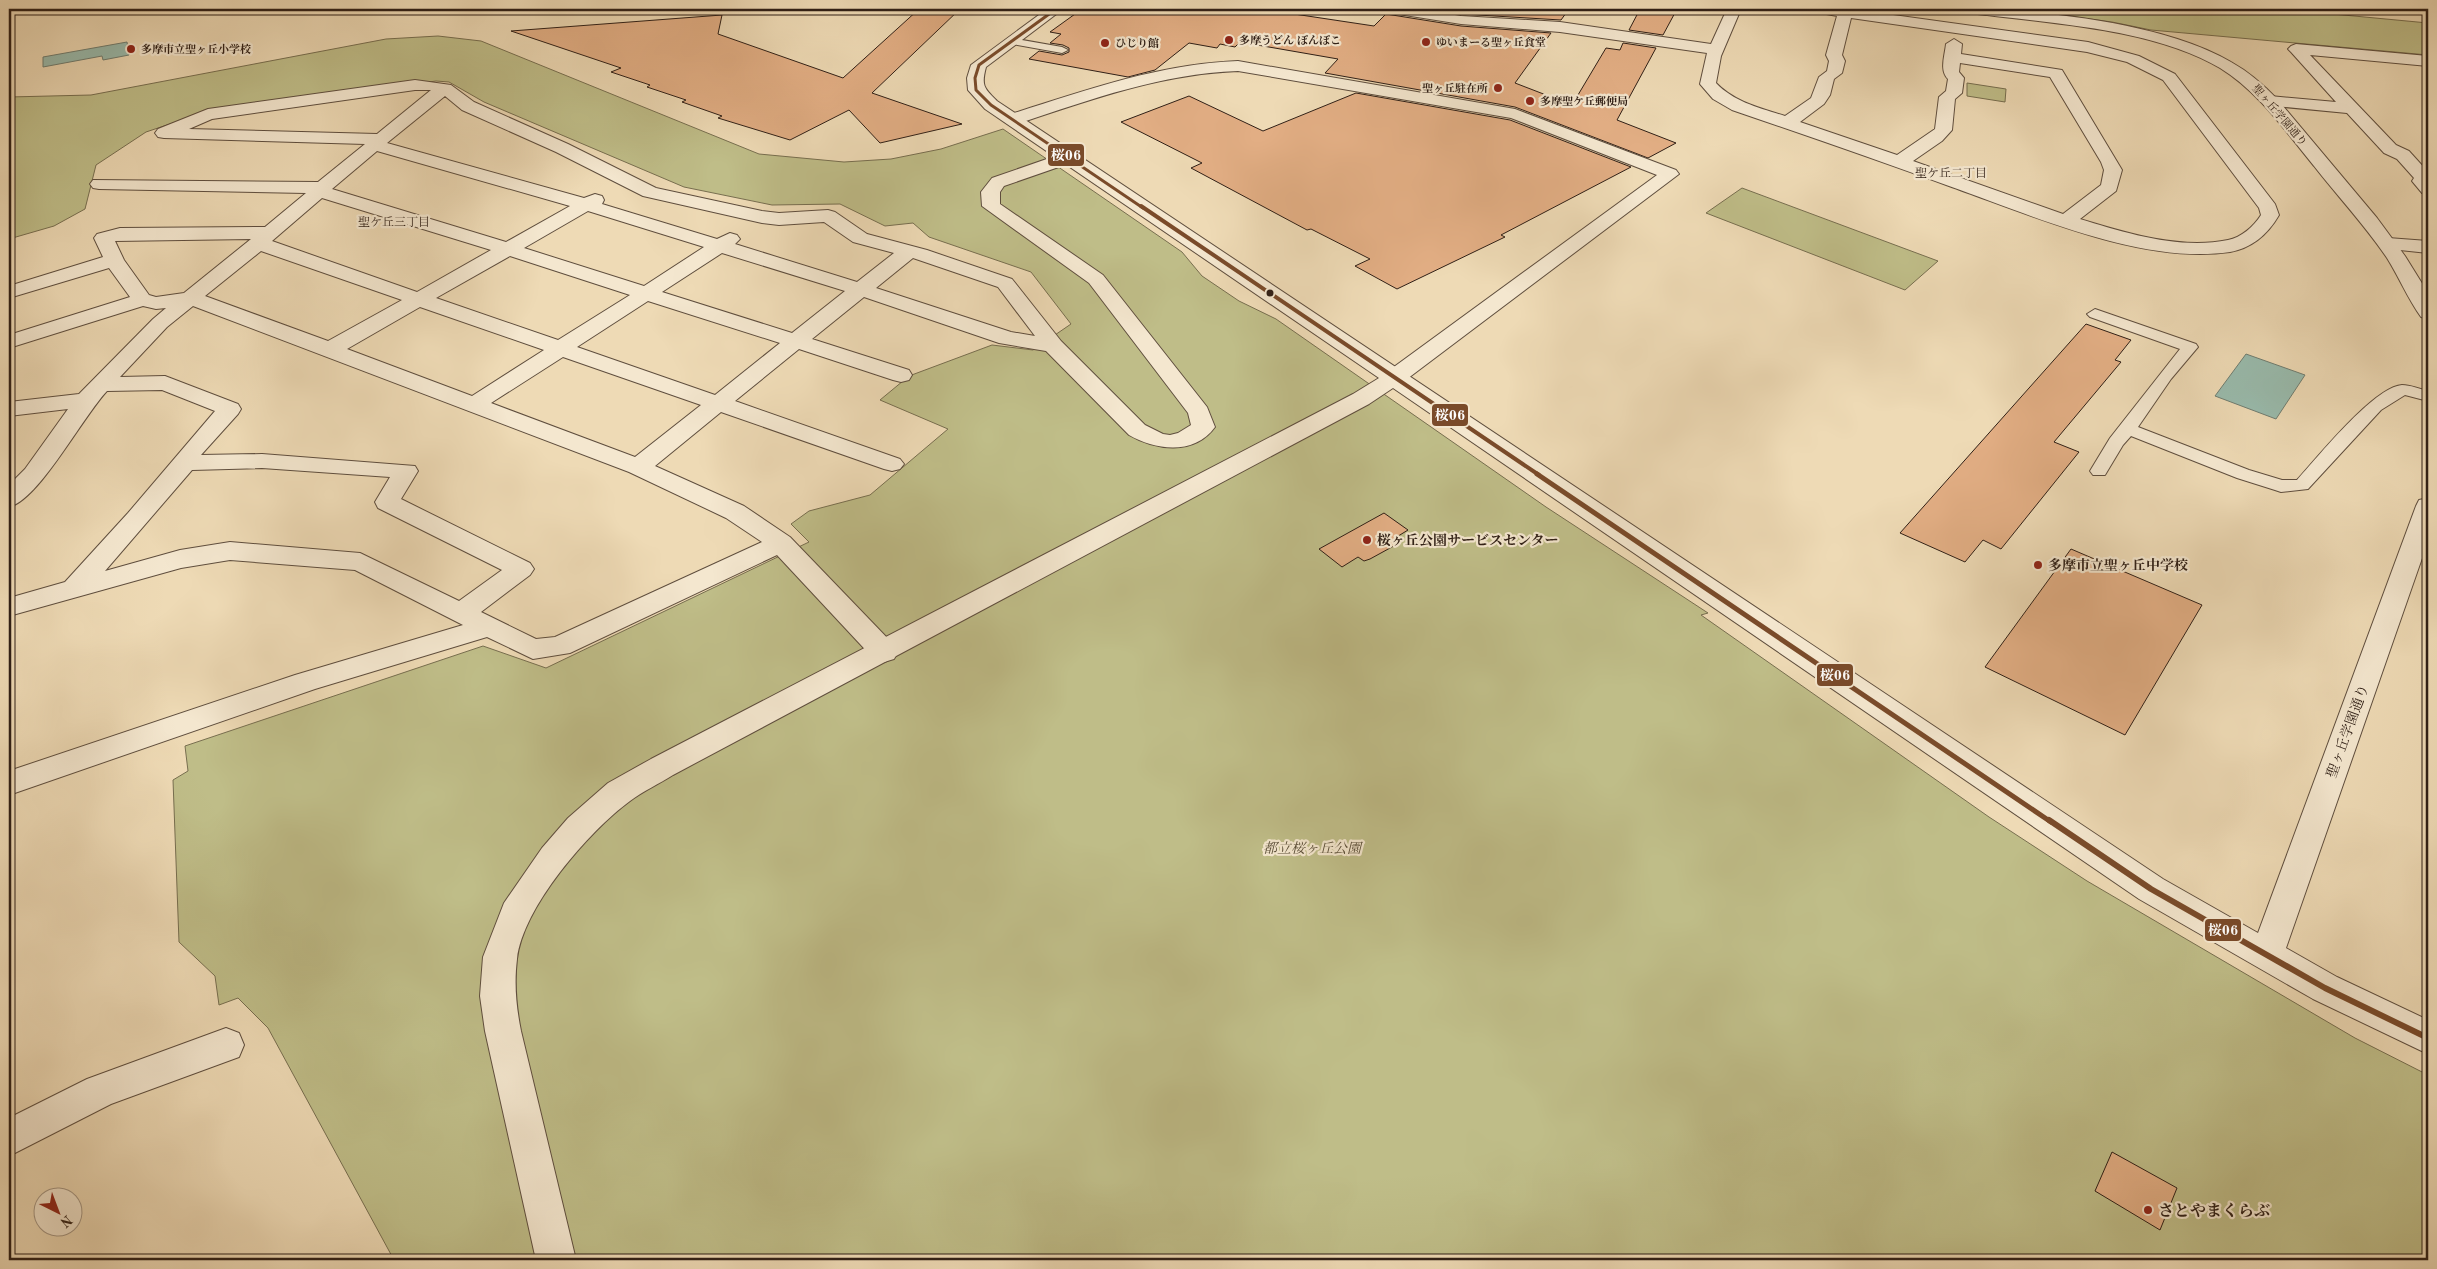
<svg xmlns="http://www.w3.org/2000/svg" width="2437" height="1269" font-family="'Old Standard TT','Noto Serif JP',serif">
<rect width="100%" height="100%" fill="#eedab5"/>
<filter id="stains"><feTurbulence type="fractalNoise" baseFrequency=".004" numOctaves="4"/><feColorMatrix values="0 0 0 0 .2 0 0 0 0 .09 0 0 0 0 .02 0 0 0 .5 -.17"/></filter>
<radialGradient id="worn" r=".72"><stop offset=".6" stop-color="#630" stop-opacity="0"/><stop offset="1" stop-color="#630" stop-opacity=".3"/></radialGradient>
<g fill="#bfbd88" stroke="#776e4f">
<polygon points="2016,9 2280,9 2428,23 2428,55 2151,30 2112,22"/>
<polygon points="438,36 481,41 759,154 844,162 891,159 941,149 1003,129 1182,252 1202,276 1239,301 1276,319 1546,507 1708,613 1701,615 1989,817 2087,881 2355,1038 2428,1075 2428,1260 394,1260 268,1028 238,998 219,1005 215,976 179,942 173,780 188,771 185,746 483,646 546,668 809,542 791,524 809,511 870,495 948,429 880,400 909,376 992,345 1033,350 1071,324 1031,272 929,237 913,223 885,226 840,204 772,205 684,187 484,102 449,82 436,81 206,112 146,132 96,165 85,209 54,226 9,239 9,97 91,95 386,39"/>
<polygon points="1967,83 2006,89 2005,102 1967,96"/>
<polygon points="1742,188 1938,261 1905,290 1706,213"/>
</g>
<g fill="#99bbad" stroke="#6f7d71">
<polygon points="127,42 129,55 103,60 102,56 43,67 43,57"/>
<polygon points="2246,354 2305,375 2276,419 2215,396"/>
</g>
<g fill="#e2ae84" stroke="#2f1f16">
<polygon points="919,9 960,9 872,93 962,124 880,143 849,110 790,140 718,118 722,116 682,102 686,100 647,87 650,85 611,72 621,68 511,31 722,15 718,34 843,78"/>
<polygon points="1082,9 1261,9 1374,26 1386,14 1461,26 1551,33 1515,83 1572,105 1606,48 1620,50 1623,43 1656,48 1617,120 1676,143 1648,158 1515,107 1325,73 1338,59 1240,42 1235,47 1220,44 1217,48 1189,43 1155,70 1128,77 1029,59 1039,51 1062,55 1069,52 1069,48 1063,45 1050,43 1061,34 1050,32"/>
<polygon points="1440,9 1569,9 1561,20 1461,14 1438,10"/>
<polygon points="1645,9 1677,9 1663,35 1629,30 1639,11 1644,12"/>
<polygon points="1356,93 1510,120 1631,167 1501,235 1505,237 1397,289 1355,266 1370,259 1311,229 1307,230 1191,168 1202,163 1121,122 1189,96 1263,131"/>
<polygon points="2086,324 2131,340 2115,360 2121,362 2054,442 2079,452 2001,549 1983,540 1965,562 1900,533"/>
<polygon points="1384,513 1408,530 1395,538 1401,542 1370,559 1364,561 1358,557 1342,567 1319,549"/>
<polygon points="2071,549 2202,605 2125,735 1985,667"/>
<polygon points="2112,1152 2177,1188 2160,1230 2095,1191"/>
</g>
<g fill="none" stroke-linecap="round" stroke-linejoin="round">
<defs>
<g id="service">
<polygon points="1011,38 1062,47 1068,50 1062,53 1007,43 1007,39"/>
<path d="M2095,309L2196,344L2198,347L2171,379L2138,427L2249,470L2282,480H2297C2317,458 2374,387 2402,385C2410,385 2420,389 2428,391V401L2405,395L2381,410L2308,489L2281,492L2275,490L2237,478L2131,436L2123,445L2105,475H2093L2090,471L2110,438L2180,349L2090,317L2087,314Z"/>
</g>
<g id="minor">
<path d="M1385,9H1418L1461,16L1560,22L1711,44L1727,9H1741L1721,56L1716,83C1734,102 1760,108 1785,116L1811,98L1819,77L1827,71L1829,61L1826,55L1837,16L1816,12L1814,9H1850L2088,42L2139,56L2175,74L2275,204L2279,215C2268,234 2252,248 2230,252C2143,265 2031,215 1949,186C1877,160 1805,135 1732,110L1713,99L1700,84L1707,53L1560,32L1461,24L1392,13L1387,12ZM1851,18L2087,52L2127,62L2163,80L2259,208L2261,215C2254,226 2241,238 2228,240C2180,250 2126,233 2080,219L2116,191L2122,170L2062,70L1961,54L1962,44L1954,39L1946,44C1945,55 1939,70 1948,79L1946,91L1939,97L1935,129L1897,155L1800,122L1824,104L1830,95L1834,79L1842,73L1845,61L1842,55ZM1960,63L2050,77L2101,162L2104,170L2101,185L2063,214L1913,161L1942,141L1952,130L1955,99L1962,93L1964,78L1959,72Z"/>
<polygon points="2296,44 2428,56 2428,66 2310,55 2396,145 2409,151 2428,172 2428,194 2422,193 2412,181 2414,178 2397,159 2384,153 2347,113 2264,105 2262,101 2264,97 2270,96 2336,102 2291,52 2288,49 2291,46"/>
<path d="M1238,61L1515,109L1676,170L1679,174L1403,382L1395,384L1387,382L1384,377L1387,372L1657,175L1511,118L1238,71C1161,74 1092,99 1020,123H1008L1006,119L1008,115C1084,91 1158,64 1238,61Z"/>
<path d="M415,80L451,85L474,102L568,144L656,188L762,211L779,213L828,210L835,212L867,234L927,250L1012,279L1061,341L1145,425L1163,434L1170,435L1178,433L1191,425L1188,413L1089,283L982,206L981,192L992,178L1064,153H1076L1079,157L1076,161L1004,186L1000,192V204L1103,275L1207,407L1215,427C1194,456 1155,450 1129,435L1046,351L999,343L864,297L812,339L909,370L912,375L909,380L901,382L893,380L799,349L735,401L900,459L904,464L900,469L892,471L884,469L721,412L655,466L744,506L790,537L894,645L898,652L894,659L884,662L874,659L777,555L570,653L533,659L487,637L315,689L9,795V771L295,675L463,625L355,570L230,560L181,568L9,616V598L65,582L128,513L215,411L162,390L107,391C83,416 39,500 9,507V485L25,469L68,409L9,416V402L79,394L153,319L166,308L156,309L143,306L9,348V335L130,297L109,268L9,298V286L103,257L94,238L97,234L120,228L265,227L306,193L99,189L93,188L90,184L93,180L318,182L365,144L164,138L158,137L155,133L158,129L208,109ZM415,90H431L377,134L189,129L212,119ZM445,96L462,110L556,152L643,196L762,223L779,225L824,222L853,242L894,253L857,282L735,244L740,239L737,235L730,233L717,239L602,204L604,200L602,196L595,194L584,198L387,143ZM377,151L570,206L506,242L332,189ZM322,198L491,250L417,292L272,241ZM588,211L704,247L644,286L524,248ZM251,239L184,293L156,297L149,295L124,260L115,241ZM261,251L402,300L328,341L205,296ZM722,253L845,291L792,333L662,292ZM510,256L630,295L558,340L436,298ZM913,258L998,287L1035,336L1011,332L876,288ZM648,301L780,343L715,395L577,347ZM193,306L629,472L726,518L762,542L555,637L536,639L481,612L530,575L534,569L530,563L401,499L418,471L415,466L262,454L201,455L238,414L241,409L238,404L165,376L120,377L167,327ZM420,307L544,350L472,396L347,349ZM563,357L701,405L635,457L491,403ZM262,468L390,477L375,502L378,508L502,570L459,601L360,553L230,542L180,550L105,571L192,470Z"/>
<polygon points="2388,238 2428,241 2428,253 2381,248 2378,244 2381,240"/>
<polygon points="226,1028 239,1033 244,1045 239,1057 111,1104 9,1156 9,1118 87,1079"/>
</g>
<g id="tertiary">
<path d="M1047,9H1063L986,67C981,86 984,88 997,101L2163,879L2258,933L2416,506L2419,500L2428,498V541L2286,948L2337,977L2428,1020V1054L2313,999L2139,899L1393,388L1369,404L673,775C659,784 643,791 630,801C589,831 523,907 517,959C514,984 516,1006 521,1031L576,1260H536L485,1031L480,996L483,957L504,903L542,848L568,818L608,783L651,759L1353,394L1379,378L985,109L968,90L967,78L971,65Z"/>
<path d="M1963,9C2039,9 2165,23 2231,62C2249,72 2264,85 2278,100L2377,218L2405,256L2428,293V319L2421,317C2408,299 2399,277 2387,258C2365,225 2338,197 2314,166C2285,131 2260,93 2220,68C2153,28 2047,23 1970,13L1965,12Z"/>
</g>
</defs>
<use href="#service" stroke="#5f4e3e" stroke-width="2"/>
<use href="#minor" stroke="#5f4e3e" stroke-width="2"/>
<use href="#tertiary" stroke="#5f4e3e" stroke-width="2"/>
<use href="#service" fill="#f4e7cf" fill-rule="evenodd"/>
<use href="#minor" fill="#f4e7cf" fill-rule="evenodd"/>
<use href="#tertiary" fill="#f4e7cf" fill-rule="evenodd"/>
<defs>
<polyline id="bus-1-far3" points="1056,9 979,65 975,78 976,90 991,105 1143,208"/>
<polyline id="bus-1-far2" points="1141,206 1539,475"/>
<polyline id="bus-1-far1" points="1537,474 2051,822"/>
<polyline id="bus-1" points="2049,820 2151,889 2325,988 2428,1038"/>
</defs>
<use href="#bus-1-far3" stroke="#f4e7cf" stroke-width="5.5"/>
<use href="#bus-1-far2" stroke="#f4e7cf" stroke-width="7"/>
<use href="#bus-1-far1" stroke="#f4e7cf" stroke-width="9"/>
<use href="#bus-1" stroke="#f4e7cf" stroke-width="10"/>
<use href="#bus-1-far3" stroke="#7a4b2a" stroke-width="3"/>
<use href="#bus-1-far2" stroke="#7a4b2a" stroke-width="4"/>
<use href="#bus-1-far1" stroke="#7a4b2a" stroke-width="5"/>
<use href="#bus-1" stroke="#7a4b2a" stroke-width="6"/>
</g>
<g fill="#8f2418" stroke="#f4e7cf" stroke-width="2">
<circle cx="1229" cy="40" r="5"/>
<circle cx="1426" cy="42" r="5"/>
<circle cx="1105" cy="43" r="5"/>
<circle cx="131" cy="49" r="5"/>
<circle cx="1498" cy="88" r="5"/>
<circle cx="1530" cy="101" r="5"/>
<circle cx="1367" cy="540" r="5"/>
<circle cx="2038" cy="565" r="5"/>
<circle cx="2148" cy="1210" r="5"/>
</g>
<circle fill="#2f1f16" stroke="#f4e7cf" stroke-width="2" cx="1270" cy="293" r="4.5"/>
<g text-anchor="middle" stroke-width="4.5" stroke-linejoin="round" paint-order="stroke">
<g font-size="11" font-weight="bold" fill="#2f1f16" stroke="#f4e7cf" text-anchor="start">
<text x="1239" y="44">多摩うどん ぽんぽこ</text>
<text x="1436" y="46">ゆいまーる聖ヶ丘食堂</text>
<text x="1115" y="47">ひじり館</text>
<text x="141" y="53">多摩市立聖ヶ丘小学校</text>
<text x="1488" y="92" text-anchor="end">聖ヶ丘駐在所</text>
<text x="1540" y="105">多摩聖ケ丘郵便局</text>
</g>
<g font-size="11" fill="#2f1f16" stroke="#f4e7cf">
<text transform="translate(2280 115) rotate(49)" y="4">聖ヶ丘学園通り</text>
</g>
<g font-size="12" fill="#2f1f16" stroke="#f4e7cf">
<text x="1951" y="177">聖ケ丘二丁目</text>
<text x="394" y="226">聖ケ丘三丁目</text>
</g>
<g font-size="14" font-weight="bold" fill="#2f1f16" stroke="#f4e7cf" text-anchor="start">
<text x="1377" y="545">桜ヶ丘公園サービスセンター</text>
<text x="2048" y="570">多摩市立聖ヶ丘中学校</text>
</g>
<g font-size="14" fill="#2f1f16" stroke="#f4e7cf">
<text transform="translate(2347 731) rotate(-70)" y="5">聖ヶ丘学園通り</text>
</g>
<g font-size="14" font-style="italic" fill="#5a4e38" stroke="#f4e7cf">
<text x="1312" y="853">都立桜ヶ丘公園</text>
</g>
<g font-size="16" font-weight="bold" fill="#2f1f16" stroke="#f4e7cf" text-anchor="start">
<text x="2158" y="1216">さとやまくらぶ</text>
</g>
</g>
<g stroke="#f4e7cf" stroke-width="2">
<rect x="1047" y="143" width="38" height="24" rx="5" fill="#7a4b2a"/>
<rect x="1431" y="403" width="38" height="24" rx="5" fill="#7a4b2a"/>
<rect x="1816" y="663" width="38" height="24" rx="5" fill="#7a4b2a"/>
<rect x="2204" y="918" width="38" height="24" rx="5" fill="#7a4b2a"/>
</g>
<g font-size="14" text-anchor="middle" font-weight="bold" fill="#fff">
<text x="1066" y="160">桜06</text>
<text x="1450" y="420">桜06</text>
<text x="1835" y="680">桜06</text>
<text x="2223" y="935">桜06</text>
</g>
<rect width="2437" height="1269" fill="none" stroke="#eedab5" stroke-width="30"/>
<rect x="10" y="10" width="2417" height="1249" fill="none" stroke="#2f1f16" stroke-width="2.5"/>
<rect x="15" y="15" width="2407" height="1239" fill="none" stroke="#2f1f16"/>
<g transform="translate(58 1212) rotate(138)"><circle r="24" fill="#f4e7cf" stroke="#a59785"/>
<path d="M0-4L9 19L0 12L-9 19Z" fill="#8f2418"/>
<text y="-8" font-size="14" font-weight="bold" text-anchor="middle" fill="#2f1f16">N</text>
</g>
<rect width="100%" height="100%" filter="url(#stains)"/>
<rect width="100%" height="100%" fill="url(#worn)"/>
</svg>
